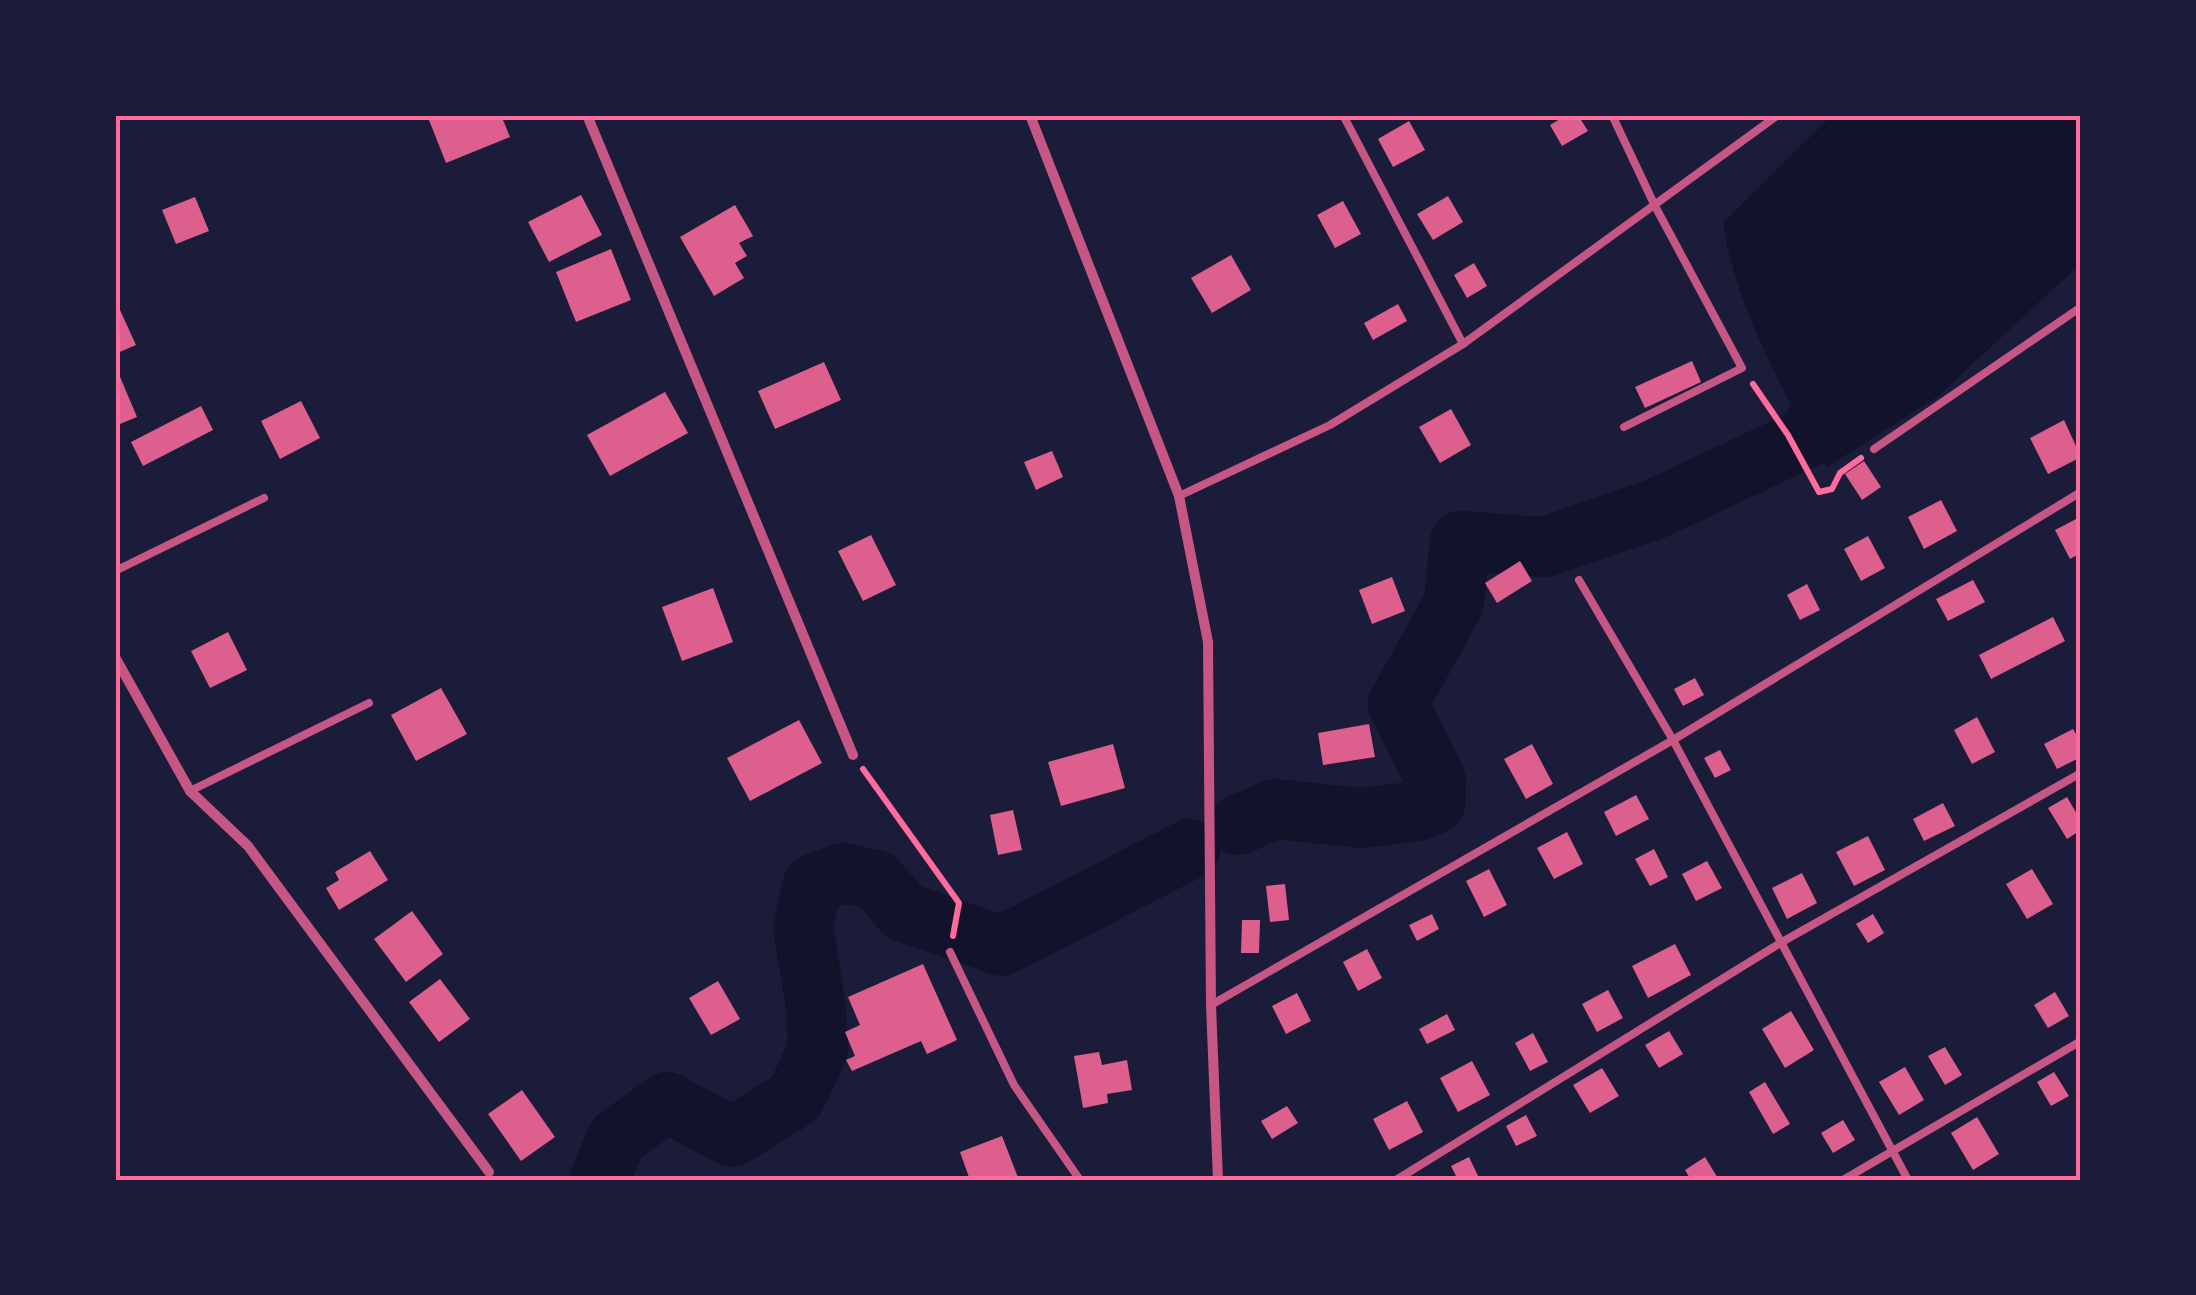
<svg xmlns="http://www.w3.org/2000/svg" width="2196" height="1295" font-family="Lora,serif">
<rect width="100%" height="100%" fill="#1b1b3a"/>
<path fill="#12122b" d="M1832,115H2081V263L1937,397L1827,467C1804,445 1810,440 1796,414C1764,351 1734,294 1723,223Z"/>
<g fill="none" stroke-linecap="round" stroke-linejoin="round">
<g stroke="#12122b" stroke-width="60">
<polyline points="1238,825 1275,809 1362,818 1418,811 1435,804 1436,780 1398,704 1454,603 1460,541 1544,547 1655,509 1806,438 1852,369"/>
<polyline points="599,1180 617,1138 667,1102 732,1137 795,1098 818,1050 816,1007 803,927 813,884 843,873 876,880 904,912 1002,946 1190,849"/>
</g>
</g>
<g fill="#dd5f8e">
<polygon points="427,115 501,115 510,137 446,163"/>
<polygon points="1567,115 1578,115 1588,131 1562,146 1550,125"/>
<polygon points="1409,121 1425,150 1393,167 1378,139"/>
<polygon points="581,195 602,235 549,262 528,222"/>
<polygon points="1448,196 1463,222 1433,240 1417,214"/>
<polygon points="195,197 209,231 176,244 162,210"/>
<polygon points="1343,201 1361,234 1335,248 1317,215"/>
<polygon points="735,205 753,236 739,243 747,256 735,263 744,278 714,296 680,237"/>
<polygon points="611,249 631,300 576,322 556,272"/>
<polygon points="1231,255 1251,290 1212,313 1191,278"/>
<polygon points="1474,263 1487,286 1467,298 1454,275"/>
<polygon points="115,299 136,345 115,354"/>
<polygon points="1398,304 1407,321 1373,340 1364,323"/>
<polygon points="1692,361 1701,382 1645,408 1635,387"/>
<polygon points="824,362 841,400 775,429 758,391"/>
<polygon points="115,365 137,417 115,426"/>
<polygon points="665,392 688,433 610,476 587,435"/>
<polygon points="301,401 320,438 280,459 261,421"/>
<polygon points="201,406 213,430 143,466 131,442"/>
<polygon points="1451,409 1471,445 1440,463 1419,427"/>
<polygon points="2064,420 2081,457 2048,474 2030,438"/>
<polygon points="1052,451 1063,477 1036,490 1024,462"/>
<polygon points="1864,461 1881,487 1862,500 1845,474"/>
<polygon points="1941,500 1957,531 1924,549 1908,517"/>
<polygon points="2080,517 2081,553 2070,559 2055,530"/>
<polygon points="871,535 896,585 863,601 838,551"/>
<polygon points="1868,536 1885,568 1861,581 1844,549"/>
<polygon points="1520,561 1532,581 1497,603 1485,583"/>
<polygon points="1392,577 1405,611 1372,624 1359,590"/>
<polygon points="1973,580 1985,602 1948,621 1936,599"/>
<polygon points="1807,584 1820,610 1800,620 1787,595"/>
<polygon points="713,588 733,642 682,661 662,607"/>
<polygon points="2053,617 2065,641 1991,679 1979,655"/>
<polygon points="228,632 247,670 210,688 191,651"/>
<polygon points="1695,678 1704,695 1683,706 1674,689"/>
<polygon points="441,688 467,734 416,761 391,715"/>
<polygon points="1977,717 1995,752 1972,764 1954,730"/>
<polygon points="799,720 822,763 750,801 727,758"/>
<polygon points="1369,724 1375,757 1323,765 1318,733"/>
<polygon points="2073,729 2081,743 2081,757 2057,769 2044,744"/>
<polygon points="1113,744 1125,788 1061,806 1048,762"/>
<polygon points="1532,744 1553,784 1526,799 1504,759"/>
<polygon points="1720,750 1731,770 1715,778 1704,758"/>
<polygon points="1636,795 1649,819 1616,836 1604,812"/>
<polygon points="2067,797 2081,821 2081,830 2067,839 2048,808"/>
<polygon points="1943,803 1955,826 1924,841 1913,819"/>
<polygon points="1013,810 1022,850 998,855 990,815"/>
<polygon points="1567,832 1583,864 1554,879 1537,848"/>
<polygon points="1868,836 1885,870 1854,886 1836,852"/>
<polygon points="1654,849 1668,877 1650,886 1635,859"/>
<polygon points="370,851 388,880 339,910 326,888 339,880 335,872"/>
<polygon points="1707,861 1722,888 1696,901 1682,874"/>
<polygon points="1489,869 1507,905 1484,917 1466,881"/>
<polygon points="2032,869 2053,904 2027,919 2006,884"/>
<polygon points="1802,873 1817,903 1787,919 1772,888"/>
<polygon points="1285,884 1289,920 1270,922 1266,886"/>
<polygon points="412,911 443,954 406,982 374,939"/>
<polygon points="1432,914 1439,929 1417,941 1409,925"/>
<polygon points="1873,914 1884,933 1868,943 1856,924"/>
<polygon points="1242,920 1260,920 1259,953 1241,953"/>
<polygon points="1675,944 1691,975 1648,998 1632,966"/>
<polygon points="1367,949 1382,978 1358,991 1343,962"/>
<polygon points="923,964 957,1040 927,1054 921,1041 852,1071 846,1060 855,1056 845,1032 860,1025 848,997"/>
<polygon points="440,979 470,1019 439,1042 409,1002"/>
<polygon points="718,981 740,1019 711,1035 689,998"/>
<polygon points="1608,990 1623,1018 1597,1032 1582,1004"/>
<polygon points="2055,992 2069,1016 2048,1028 2034,1005"/>
<polygon points="1297,993 1311,1021 1286,1034 1272,1006"/>
<polygon points="1791,1011 1814,1050 1785,1068 1762,1029"/>
<polygon points="1447,1014 1455,1030 1427,1044 1419,1029"/>
<polygon points="1669,1031 1683,1054 1659,1068 1645,1045"/>
<polygon points="1533,1033 1548,1062 1530,1071 1515,1043"/>
<polygon points="1945,1047 1962,1075 1945,1085 1928,1056"/>
<polygon points="1099,1052 1102,1065 1127,1060 1132,1090 1107,1094 1108,1103 1083,1108 1074,1056"/>
<polygon points="1472,1061 1490,1095 1458,1112 1440,1078"/>
<polygon points="1905,1067 1924,1100 1899,1115 1879,1082"/>
<polygon points="1602,1068 1619,1096 1590,1113 1573,1085"/>
<polygon points="2054,1072 2069,1096 2051,1106 2037,1082"/>
<polygon points="1765,1082 1790,1124 1773,1134 1749,1092"/>
<polygon points="522,1090 555,1137 521,1161 488,1114"/>
<polygon points="1407,1101 1423,1132 1389,1150 1373,1119"/>
<polygon points="1287,1106 1298,1123 1272,1139 1261,1121"/>
<polygon points="1526,1115 1537,1136 1516,1146 1506,1126"/>
<polygon points="1977,1117 1999,1154 1973,1170 1951,1133"/>
<polygon points="1843,1120 1855,1140 1833,1153 1821,1133"/>
<polygon points="1002,1136 1019,1180 970,1180 960,1152"/>
<polygon points="1469,1157 1480,1180 1458,1180 1451,1166"/>
<polygon points="1705,1157 1719,1180 1691,1180 1685,1170"/>
</g>
<g fill="none" stroke-linecap="round" stroke-linejoin="round">
<g stroke="#ff6b9d" stroke-width="6">
<polyline points="1753,384 1788,435 1819,492 1832,489 1840,473 1861,458"/>
<polyline points="863,769 959,903 953,936"/>
</g>
<g stroke="#c65784" stroke-width="8">
<polyline points="1343,115 1463,344"/>
<polyline points="1612,115 1655,206 1742,368 1624,427"/>
<polyline points="1874,449 2081,307"/>
<polyline points="1179,496 1330,425 1463,344 1778,115"/>
<polyline points="115,571 264,498"/>
<polyline points="1579,580 1673,740 1908,1180"/>
<polyline points="190,791 369,703"/>
<polyline points="950,952 1014,1085 1080,1180"/>
<polyline points="1211,1005 1673,740 2081,492"/>
<polyline points="1396,1180 1782,942 2081,773"/>
<polyline points="1843,1180 2081,1041"/>
</g>
<g stroke="#c65784" stroke-width="10">
<polyline points="587,115 853,755"/>
<polyline points="1030,115 1179,496 1208,642 1211,1005 1218,1180"/>
<polyline points="115,657 190,791 248,846 489,1172"/>
</g>
</g>
<rect width="2196" height="1295" fill="none" stroke="#1b1b3a" stroke-width="235"/>
<rect x="118" y="118" width="1960" height="1060" fill="none" stroke="#ff6b9d" stroke-width="4"/>
</svg>
